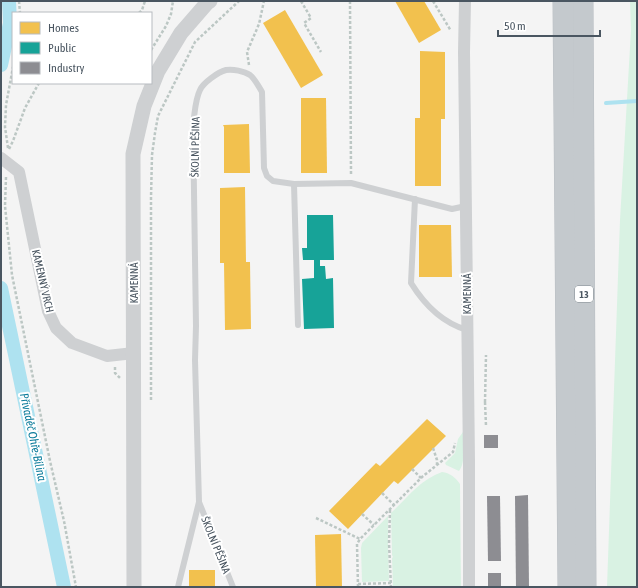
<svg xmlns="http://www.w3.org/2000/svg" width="638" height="588" font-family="'Asap Condensed',sans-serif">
<rect width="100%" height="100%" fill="#f4f4f4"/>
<g fill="#d9f2e3">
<polygon points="630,1 637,1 637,587 607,587 620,220 631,30"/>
<path d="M463,432C463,442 466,463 459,471L446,465L445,463L455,453L458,439Z"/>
<path d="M442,472C450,473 455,477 460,484L461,587H393L392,558L393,557L392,555L391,513C407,498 421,479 442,472Z"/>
<polygon points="388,516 388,542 389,581 362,582 361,548 362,543"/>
</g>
<g fill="#f2c14e">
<polygon points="395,1 424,1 441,30 419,43"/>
<polygon points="285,10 323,75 301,88 263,23"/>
<polygon points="420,51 445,52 445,119 441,119 441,186 415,186 415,118 420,118"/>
<polygon points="301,98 326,98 327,173 301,173"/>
<polygon points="249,124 250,173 224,173 224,127 223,125 224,125"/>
<polygon points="245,187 246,262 250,262 251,329 225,330 224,263 220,263 220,188"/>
<polygon points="419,225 451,225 452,277 419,277"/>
<polygon points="427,419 446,436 398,484 394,481 348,529 329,511 376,463 380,466"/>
<polygon points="341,534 342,587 316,587 315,535"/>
<rect x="189" y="570" width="26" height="17"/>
</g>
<polygon fill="#17a398" points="307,215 333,215 334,260 320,260 320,266 325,266 326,279 333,278 334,328 304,329 302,279 314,278 314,260 303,260 302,248 307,248"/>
<g fill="#8d8d92">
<rect x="484" y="435" width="14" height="13"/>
<polygon points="528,495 529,587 516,587 515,496"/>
<polygon points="487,496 500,496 501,561 488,561"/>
<rect x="488" y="573" width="13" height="14"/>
</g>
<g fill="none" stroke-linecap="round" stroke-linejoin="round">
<polyline stroke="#aee2f0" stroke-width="4" points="606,103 637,101"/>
<g stroke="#aee2f0" stroke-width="14">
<polyline points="1,65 10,23 9,1"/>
<polyline points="1,288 64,587"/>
</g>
<defs>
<g id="trunk">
<polyline points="563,1 568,587"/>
<polyline points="583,1 586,587"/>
</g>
</defs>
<use href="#trunk" stroke="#b9bec3" stroke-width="21"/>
<g stroke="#bcc7c4" stroke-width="2.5" stroke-dasharray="3 2" stroke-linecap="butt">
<polyline points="19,1 20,13"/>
<polyline points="301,1 311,18 304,23 321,52"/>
<polyline points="350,1 351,174"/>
<polyline points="433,1 451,31"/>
<polyline points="139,13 142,10 145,1"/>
<polyline points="151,50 166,26 171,14 173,1"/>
<polyline points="249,65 247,52 259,24 264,1"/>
<polyline points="8,148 5,127 6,105 13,67"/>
<polyline points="9,149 13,141 25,108 39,83"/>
<polyline points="6,177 5,206 12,275 50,461 64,521 76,587"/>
<polyline points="115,367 115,373 120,378"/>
<polyline points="151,400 151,198 152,155 155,133 158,116 195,42 239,1"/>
<polyline points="485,402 486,355"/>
<polyline points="485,402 486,426"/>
<polyline points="433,448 437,460 437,465"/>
<polyline points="412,469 421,478"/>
<polyline points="382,493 394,505"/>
<polyline points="390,510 389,543 391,587"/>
<polyline points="362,514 374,525"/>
<polyline points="316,518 360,539"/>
<polyline points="358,584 391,583"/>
<polyline points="358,587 357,544 360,539 422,477 453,452 455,443"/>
</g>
<g stroke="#ced0d2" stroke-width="6">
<polyline points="294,184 298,325"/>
<path d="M415,199L411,283C424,304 443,323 467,330"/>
<polyline points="199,502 233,587"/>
<path d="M178,587L199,502L195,360L196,326L193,124C195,113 195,100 200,90C203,83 218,72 226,70C233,69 244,71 250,75C255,79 259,87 262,92L264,168L267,176L273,181L294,184L351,183L452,209L466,206"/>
</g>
<g stroke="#ced0d2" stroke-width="12">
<polyline points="465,1 464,52 469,460 469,587"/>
<polyline points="1,158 19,172 48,311 56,328 72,343 107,356 134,353"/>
</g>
<polyline stroke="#ced0d2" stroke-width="15" points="134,587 133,154 144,106 158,71 181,33 207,3 210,1"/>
<use href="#trunk" stroke="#c4c9cd" stroke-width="20"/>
</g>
<g text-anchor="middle" stroke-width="4" stroke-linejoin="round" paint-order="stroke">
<rect fill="#fff" stroke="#808990" stroke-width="1" x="575" y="286" width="18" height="16" rx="3"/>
<g font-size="10" font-weight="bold" fill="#4a5661">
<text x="584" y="298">13</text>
</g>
<g font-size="11" fill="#4a5661" stroke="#fff">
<text transform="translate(195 147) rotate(-89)" y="4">ŠKOLNÍ PĚŠINA</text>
<text transform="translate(43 281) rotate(77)" y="4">KAMENNÝ VRCH</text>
<text transform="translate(134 283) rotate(-90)" y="4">KAMENNÁ</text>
<text transform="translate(467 294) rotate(-90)" y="4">KAMENNÁ</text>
<text transform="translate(216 545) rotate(68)" y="4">ŠKOLNÍ PĚŠINA</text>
</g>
<g font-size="12" font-style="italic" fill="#0c7c9b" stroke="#fff">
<text transform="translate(33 437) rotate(78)" y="4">Přivaděč Ohře-Bílina</text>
</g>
</g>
<rect width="638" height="588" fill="none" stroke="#4a5661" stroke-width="4"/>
<rect x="12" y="12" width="140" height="72" fill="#ffffff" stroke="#b7bbc0"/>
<rect x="20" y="22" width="20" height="12" fill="#f2c14e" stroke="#b7bbc0"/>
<text x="48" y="32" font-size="12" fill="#4a5661">Homes</text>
<rect x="20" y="42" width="20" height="12" fill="#17a398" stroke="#b7bbc0"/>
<text x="48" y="52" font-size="12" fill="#4a5661">Public</text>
<rect x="20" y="62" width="20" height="12" fill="#8d8d92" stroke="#b7bbc0"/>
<text x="48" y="72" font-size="12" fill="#4a5661">Industry</text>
<path d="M498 30v6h102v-6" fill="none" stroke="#4a5661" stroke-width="2"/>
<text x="504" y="30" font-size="12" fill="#4a5661" stroke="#ffffff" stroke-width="3" paint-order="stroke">50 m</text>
</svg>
